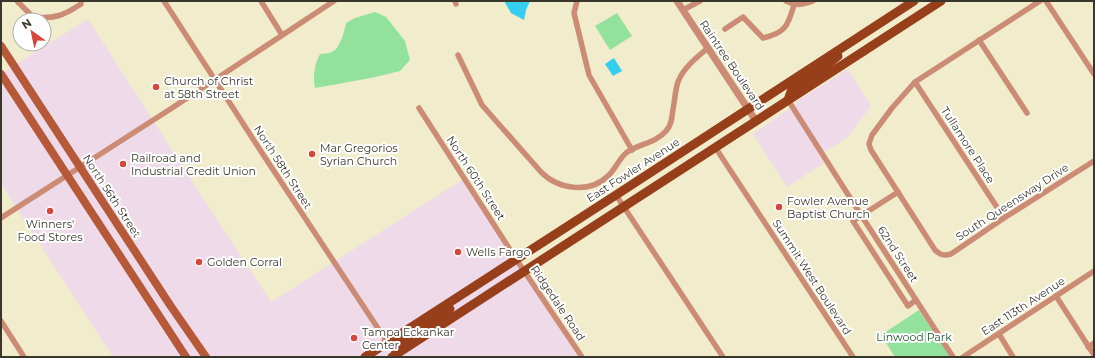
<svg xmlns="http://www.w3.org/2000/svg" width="1095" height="358" font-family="Montserrat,sans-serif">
<rect width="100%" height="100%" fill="#f1eccc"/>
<g fill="#eedae9">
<polygon points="88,19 188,175 271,302 462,180 578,357 113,357 1,184 1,74"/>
<polygon points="848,69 871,106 848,137 819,155 824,163 787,187 753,134 796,104 797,101"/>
</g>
<g fill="#92e29d">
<path d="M375,12L386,17L405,41L410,60L400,71L371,78L315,88C313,76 314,65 320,54C325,54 331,53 335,50C341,44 345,30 346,23L355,18Z"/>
<polygon points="617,13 632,36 610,50 595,26"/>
<polygon points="919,310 950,357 895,357 881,335"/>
</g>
<g fill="#35cef1">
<polygon points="504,1 530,1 526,10 524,20 511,13"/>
<polygon points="614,58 622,71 613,76 605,64"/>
</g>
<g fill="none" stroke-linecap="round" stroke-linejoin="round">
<g stroke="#cb8b75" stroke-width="5.5">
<path d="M17,1L33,17C54,19 63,16 81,4V1"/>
<polyline points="164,1 264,156 387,342"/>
<polyline points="261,1 282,35"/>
<polyline points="455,1 456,4"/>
<polyline points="577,1 574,13 589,75 632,150"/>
<path d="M786,1C796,6 802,5 813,1"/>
<path d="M1040,1L915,82L892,108L872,135L869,144L871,150L935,250C940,255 944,256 951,254L1004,218L1094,161"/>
<polyline points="1046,1 1094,74"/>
<polyline points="683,10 700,1"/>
<path d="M725,29L743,17L763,38C785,33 788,26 794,5"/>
<polyline points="979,40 1027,113"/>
<path d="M458,55L482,105L541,172C559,190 590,194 609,175C616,168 619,159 626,153C638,144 656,143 666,131C672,125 672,116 673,109C675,100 675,90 678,82C683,68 697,57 708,48"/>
<polyline points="915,82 1004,218"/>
<polyline points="788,100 861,215 953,357"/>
<polyline points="419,108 516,259 582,357"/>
<polyline points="715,147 853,357"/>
<polyline points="898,192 853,221 908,306 916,300"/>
<polyline points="616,195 723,357"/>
<polyline points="1,218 172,108 334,1"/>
<polyline points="1056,296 1094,355"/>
<polyline points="1,321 24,357"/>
<polyline points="999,334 1013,357"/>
<polyline points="1088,347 1094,343"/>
<polyline points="963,357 1094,271"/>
</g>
<polyline stroke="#cb8b75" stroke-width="7" points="677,1 756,121"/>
<g stroke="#b65938" stroke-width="8">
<polyline points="1,46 170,305 206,357"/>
<polyline points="1,74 186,357"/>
</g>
<g stroke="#973e1b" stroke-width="9">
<polyline points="788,100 792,89 827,65 838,56"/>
<polyline points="395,355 398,346 405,340 437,319 450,309"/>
<polyline points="365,357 616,195 914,1"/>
<polyline points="392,357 941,1"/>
</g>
</g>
<g fill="#d5473d" stroke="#fff" stroke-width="1.5">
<circle cx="156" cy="87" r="4"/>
<circle cx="312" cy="154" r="4"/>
<circle cx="123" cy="164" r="4"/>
<circle cx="779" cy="207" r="4"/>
<circle cx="50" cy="211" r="4"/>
<circle cx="458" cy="252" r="4"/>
<circle cx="199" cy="262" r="4"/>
<circle cx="354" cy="338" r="4"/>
</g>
<g text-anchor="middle" stroke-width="4" stroke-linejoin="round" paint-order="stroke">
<g font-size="11" fill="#39372b" stroke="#fff">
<text transform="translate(732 65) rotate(56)" y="4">Raintree Boulevard</text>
<text transform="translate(968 145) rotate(57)" y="4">Tullamore Place</text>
<text transform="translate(283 167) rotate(57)" y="4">North 58th Street</text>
<text transform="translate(633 170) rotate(-33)" y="4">East Fowler Avenue</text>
<text transform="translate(476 178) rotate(57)" y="4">North 60th Street</text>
<text transform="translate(112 196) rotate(57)" y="4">North 56th Street</text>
<text transform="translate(1012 202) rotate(-33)" y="4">South Queensway Drive</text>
<text transform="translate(898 254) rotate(57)" y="4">62nd Street</text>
<text transform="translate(812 277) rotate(57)" y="4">Summit West Boulevard</text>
<text transform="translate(558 303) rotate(56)" y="4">Ridgedale Road</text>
<text transform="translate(1023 306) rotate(-33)" y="4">East 113th Avenue</text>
</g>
<g font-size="11" fill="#39372b" stroke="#fff" text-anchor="start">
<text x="164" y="85">Church of Christ<tspan x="164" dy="13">at 58th Street</tspan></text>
<text x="320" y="152">Mar Gregorios<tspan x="320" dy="13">Syrian Church</tspan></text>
<text x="131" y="162">Railroad and<tspan x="131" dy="13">Industrial Credit Union</tspan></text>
<text x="787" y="205">Fowler Avenue<tspan x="787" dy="13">Baptist Church</tspan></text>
<text x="50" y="228" text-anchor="middle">Winners'<tspan x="50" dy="13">Food Stores</tspan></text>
<text x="466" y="256">Wells Fargo</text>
<text x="207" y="266">Golden Corral</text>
<text x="362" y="336">Tampa Eckankar<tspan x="362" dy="13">Center</tspan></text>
</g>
<g font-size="11" fill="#20592b" stroke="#fff">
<text x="914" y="341">Linwood Park</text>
</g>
</g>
<rect width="1095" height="358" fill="none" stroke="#39372b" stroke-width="4"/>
<g transform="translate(32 32) rotate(327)"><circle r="19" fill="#ffffff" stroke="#b0afaa"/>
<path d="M0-3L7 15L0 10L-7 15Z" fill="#d5473d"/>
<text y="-6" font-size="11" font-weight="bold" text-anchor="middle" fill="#39372b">N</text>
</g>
</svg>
